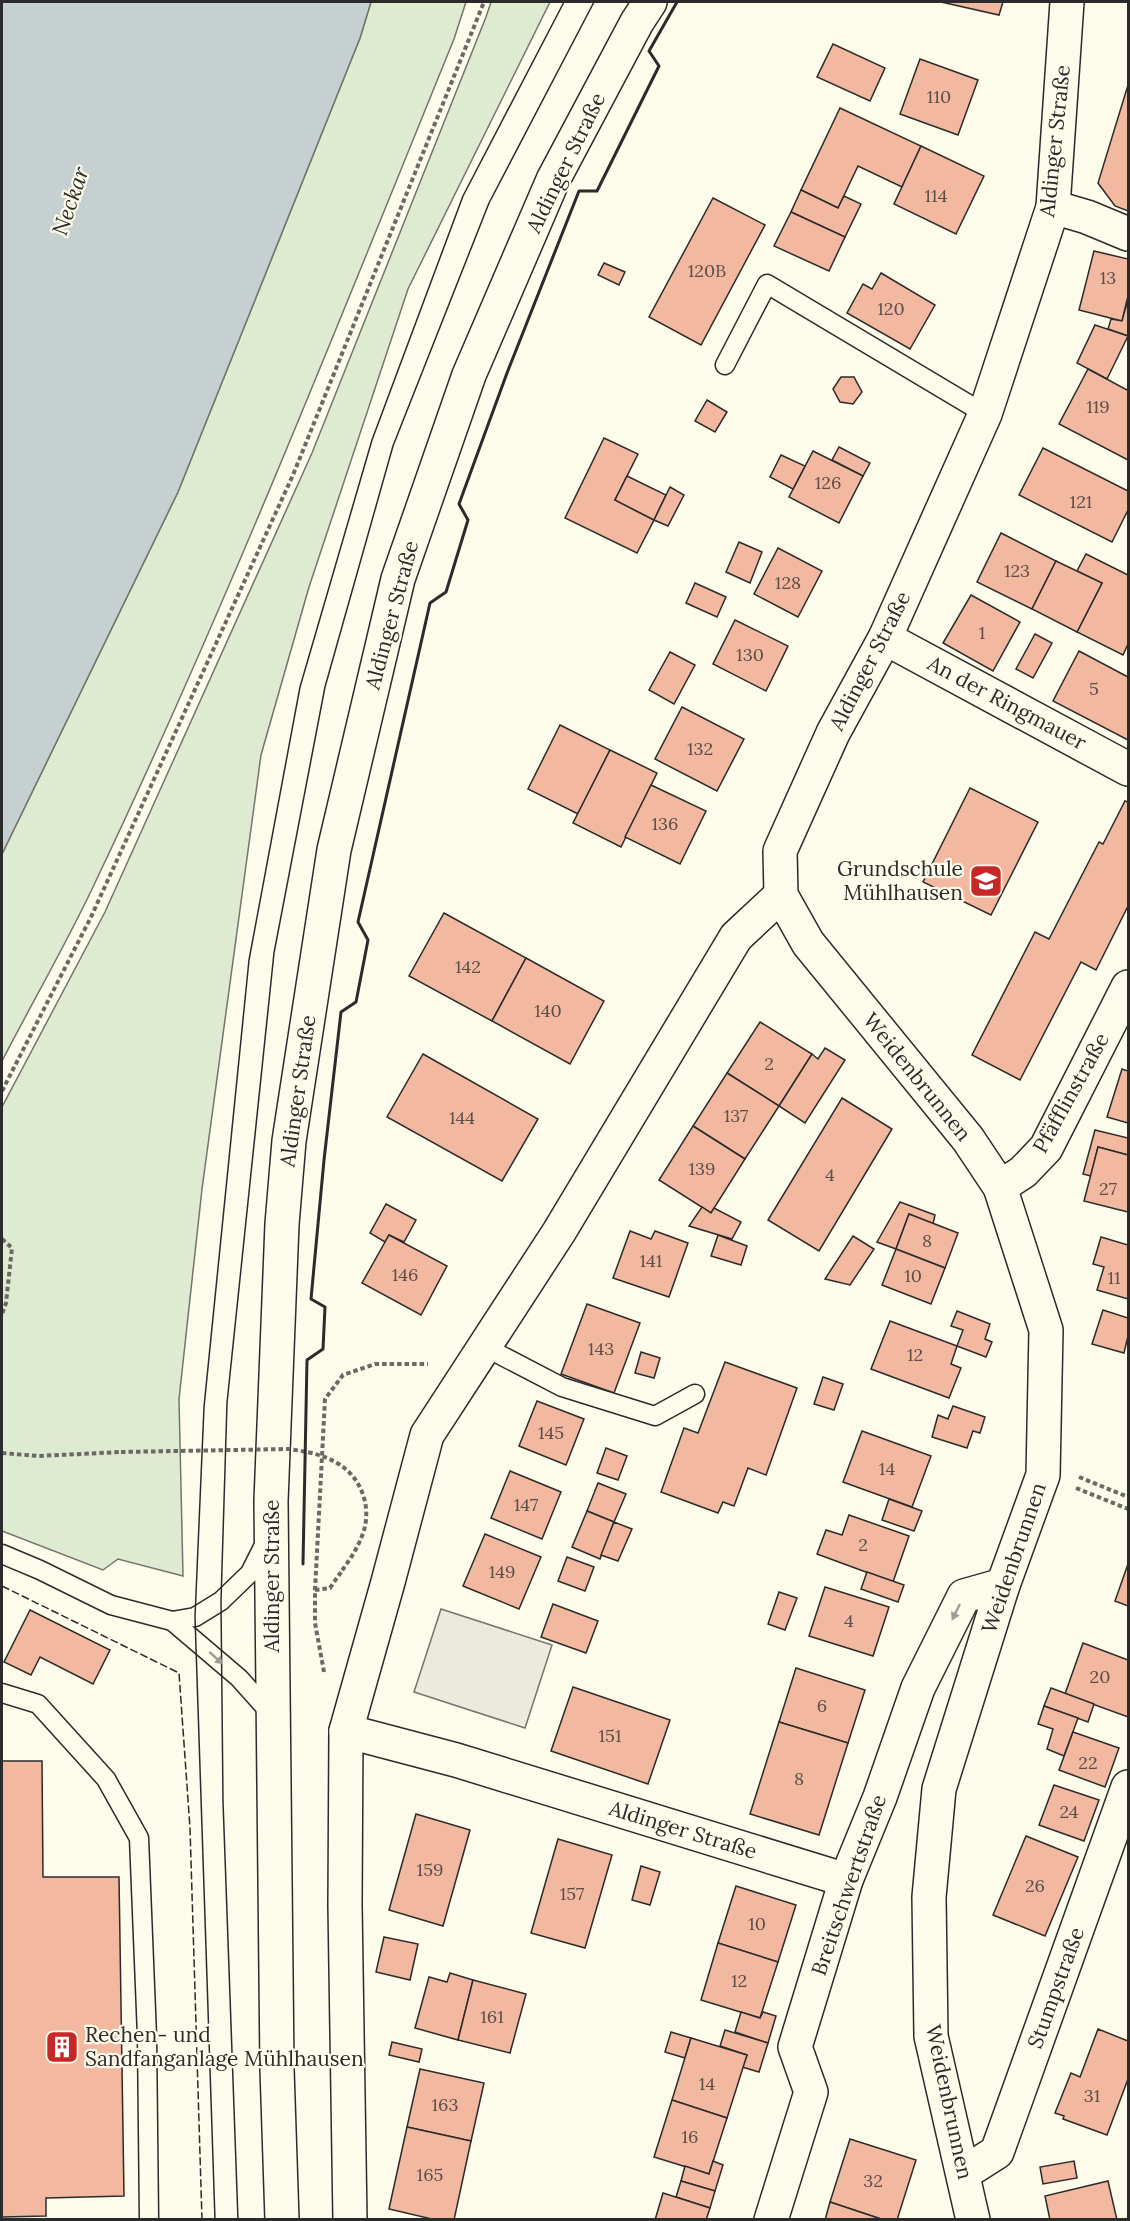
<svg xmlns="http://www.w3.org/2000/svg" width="1130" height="2221" font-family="Lora,serif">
<rect width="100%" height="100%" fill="#fdfbea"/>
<g fill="#deebd1" stroke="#74746e" stroke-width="1.5">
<path d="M371,2H466L454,39C338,324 225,610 93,887C65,946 32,1003 2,1061V854L178,492L360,38Z"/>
<polygon points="491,2 550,2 408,289 309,587 261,755 202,1189 179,1399 183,1576 118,1559 103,1570 2,1531 2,1107 105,912 312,453 486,17"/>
</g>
<polygon fill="#eceadb" stroke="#74746e" stroke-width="1.5" points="441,1609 552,1645 525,1728 414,1692"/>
<polygon fill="#c7d0d0" stroke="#74746e" stroke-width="1.5" points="2,2 371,2 360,38 178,492 2,854"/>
<g fill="#f2b8a0" stroke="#2b2b2b" stroke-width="1.5">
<polygon points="941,2 1003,2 999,15"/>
<polygon points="833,44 885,68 870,101 817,77"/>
<polygon points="920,59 978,80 958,135 900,114"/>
<polygon points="1128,85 1128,211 1115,206 1098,183"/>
<polygon points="840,108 921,146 902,187 858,166 838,208 801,190"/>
<polygon points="921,146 984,176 956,234 894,204"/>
<polygon points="801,190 838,208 844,196 861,204 845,237 791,212"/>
<polygon points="713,198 765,225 701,345 649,317"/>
<polygon points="791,212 845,237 829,271 774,246"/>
<polygon points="1094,251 1128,259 1128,296 1122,321 1079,310"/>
<polygon points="604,263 625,272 619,285 598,275"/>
<polygon points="881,273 935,305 910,349 847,313 863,284 872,289"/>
<polygon points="1127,303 1128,303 1128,336 1108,329 1111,319 1122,321"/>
<polygon points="1095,325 1128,336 1107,379 1077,363"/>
<polygon points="1088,369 1127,390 1128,388 1128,460 1059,424"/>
<polygon points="841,377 854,377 862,392 853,404 840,402 833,389"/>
<polygon points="707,400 727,412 715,432 695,421"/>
<polygon points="604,438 638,454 615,500 654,520 637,553 565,518"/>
<polygon points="839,447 870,463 863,476 832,460"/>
<polygon points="1043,448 1128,491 1128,510 1112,542 1019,495"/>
<polygon points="813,451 863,476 839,523 789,497"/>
<polygon points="781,455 805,466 793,489 770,477"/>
<polygon points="627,476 666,495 654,520 615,500"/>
<polygon points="670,487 684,495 668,526 654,520"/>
<polygon points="1001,533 1056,561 1032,609 977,582"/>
<polygon points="739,542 762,552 750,583 726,572"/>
<polygon points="778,548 822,571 798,617 754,594"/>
<polygon points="1086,554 1128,575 1128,644 1123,655 1077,632 1102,583 1077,571"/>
<polygon points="1056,561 1102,583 1077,632 1032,609"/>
<polygon points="695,583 726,597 717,617 686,603"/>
<polygon points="971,595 1020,622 993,671 943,643"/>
<polygon points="735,620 788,646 766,691 713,664"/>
<polygon points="1035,634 1052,643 1033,678 1016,669"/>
<polygon points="1079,651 1128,677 1128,740 1053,701"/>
<polygon points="670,652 695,665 674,704 649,690"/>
<polygon points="682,707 744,739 717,791 655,759"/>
<polygon points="560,725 610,750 578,814 528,789"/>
<polygon points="610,750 657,773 621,847 573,823"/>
<polygon points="651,785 706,811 680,864 625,837"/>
<polygon points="970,788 1038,822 991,915 923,882"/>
<polygon points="1125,801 1128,802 1128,906 1096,970 1081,962 1020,1080 972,1055 1035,932 1049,939 1099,842 1103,844"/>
<polygon points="444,913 526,958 492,1021 409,976"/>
<polygon points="526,958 604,1001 570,1064 492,1021"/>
<polygon points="760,1022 812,1054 779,1106 727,1073"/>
<polygon points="825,1048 845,1060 805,1123 779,1106 812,1054 818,1059"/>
<polygon points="423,1054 538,1119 502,1181 387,1117"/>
<polygon points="1122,1069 1128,1071 1128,1123 1107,1117"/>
<polygon points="727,1073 779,1106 745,1159 693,1126"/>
<polygon points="842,1098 892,1129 819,1251 768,1220"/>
<polygon points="693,1126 745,1159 711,1213 659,1180"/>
<polygon points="1095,1130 1128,1138 1128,1155 1098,1147 1091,1176 1083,1174"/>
<polygon points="1098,1147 1128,1155 1128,1212 1084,1201"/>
<polygon points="900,1202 935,1215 933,1224 909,1214 896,1249 877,1242"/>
<polygon points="386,1204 416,1220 404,1242 389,1235 385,1242 370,1233"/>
<polygon points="702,1207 711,1213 714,1208 741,1222 732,1239 689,1226"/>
<polygon points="909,1214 958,1233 945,1268 896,1249"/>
<polygon points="630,1231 651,1239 655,1231 688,1243 669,1297 613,1278"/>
<polygon points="389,1235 447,1266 421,1315 362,1283"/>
<polygon points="718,1235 747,1246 741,1265 711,1256"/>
<polygon points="853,1236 874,1249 850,1285 825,1279"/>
<polygon points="1101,1237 1128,1245 1128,1299 1097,1290 1104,1267 1093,1264"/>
<polygon points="896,1249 945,1268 931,1304 882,1285"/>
<polygon points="587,1304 640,1323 614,1393 561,1374"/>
<polygon points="1103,1310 1128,1318 1128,1336 1124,1353 1092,1344"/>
<polygon points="957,1311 990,1324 985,1339 992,1342 986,1357 957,1346 963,1330 951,1326"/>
<polygon points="890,1321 957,1346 951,1364 961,1368 949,1398 871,1369"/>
<polygon points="641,1352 660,1358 654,1378 635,1373"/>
<polygon points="725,1362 797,1388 766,1475 748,1468 734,1506 723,1502 718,1513 661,1492 684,1428 698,1433"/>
<polygon points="823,1377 843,1384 834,1410 814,1404"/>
<polygon points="537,1401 584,1419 566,1465 519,1446"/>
<polygon points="953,1406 985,1417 980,1433 973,1431 967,1448 932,1437 938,1415 948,1419"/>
<polygon points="862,1431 931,1456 912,1507 843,1482"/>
<polygon points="606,1448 627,1456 618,1480 597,1473"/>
<polygon points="510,1471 561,1492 542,1539 491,1518"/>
<polygon points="598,1483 626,1494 614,1522 587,1511"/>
<polygon points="889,1499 922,1511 914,1531 882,1520"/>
<polygon points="587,1511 614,1522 600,1559 572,1547"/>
<polygon points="849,1515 909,1536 893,1582 817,1554 826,1530 842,1535"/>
<polygon points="614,1522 632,1529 618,1561 601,1555"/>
<polygon points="485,1534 541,1557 519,1609 463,1586"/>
<polygon points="567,1557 594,1567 585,1591 558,1581"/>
<polygon points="1128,1564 1128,1606 1115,1601"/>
<polygon points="867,1572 904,1585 898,1602 861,1589"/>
<polygon points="825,1587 889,1607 873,1656 809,1636"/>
<polygon points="779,1592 797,1598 785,1630 768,1624"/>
<polygon points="553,1604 598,1621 586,1653 541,1637"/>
<polygon points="30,1610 110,1650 93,1684 40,1657 31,1675 4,1662"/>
<polygon points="1083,1643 1128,1660 1128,1717 1065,1694"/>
<polygon points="796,1668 865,1690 848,1743 779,1722"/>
<polygon points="573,1687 670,1720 648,1784 551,1751"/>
<polygon points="1051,1688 1094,1704 1088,1722 1044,1706"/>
<polygon points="1044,1706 1078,1718 1064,1756 1047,1749 1053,1729 1038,1724"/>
<polygon points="779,1722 848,1743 819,1835 750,1814"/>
<polygon points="1073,1732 1119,1748 1105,1787 1059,1770"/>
<polygon points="2,1761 42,1761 43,1877 119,1877 124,2196 46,2198 46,2216 2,2217"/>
<polygon points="1054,1785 1099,1800 1084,1841 1039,1825"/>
<polygon points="416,1814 470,1830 443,1926 389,1910"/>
<polygon points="1026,1836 1078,1857 1045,1936 993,1915"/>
<polygon points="558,1839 612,1855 585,1948 531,1933"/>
<polygon points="641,1866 660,1872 650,1905 632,1900"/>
<polygon points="736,1886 796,1905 778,1962 718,1943"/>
<polygon points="384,1937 418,1944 410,1980 376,1972"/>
<polygon points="718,1943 778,1962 760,2018 701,2000"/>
<polygon points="450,1973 473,1980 458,2040 415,2028 429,1977 447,1982"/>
<polygon points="473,1980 526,1994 510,2053 458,2040"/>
<polygon points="741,2012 760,2018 763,2012 776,2016 768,2043 735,2032"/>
<polygon points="1098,2029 1128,2041 1128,2079 1107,2135 1063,2119 1064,2116 1055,2113 1071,2073 1080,2077"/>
<polygon points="725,2030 768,2043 759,2072 742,2067 747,2055 720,2046"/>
<polygon points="671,2032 691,2038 685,2058 665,2052"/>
<polygon points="691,2038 747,2055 727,2118 672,2100"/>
<polygon points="392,2042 422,2049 419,2062 389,2055"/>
<polygon points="420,2069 484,2083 471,2141 407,2127"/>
<polygon points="672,2100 727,2118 709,2174 654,2157"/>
<polygon points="407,2127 471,2141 454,2220 436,2220 389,2209"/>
<polygon points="850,2139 916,2160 897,2220 884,2220 830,2202"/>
<polygon points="713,2161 723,2165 715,2191 681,2181 685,2166 709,2174"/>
<polygon points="1074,2161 1077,2178 1043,2184 1040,2167"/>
<polygon points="681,2181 715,2191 710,2208 676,2197"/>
<polygon points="1108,2181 1117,2220 1050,2220 1045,2196"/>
<polygon points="663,2193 710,2208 706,2220 655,2220"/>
<polygon points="830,2202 884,2220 825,2220"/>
</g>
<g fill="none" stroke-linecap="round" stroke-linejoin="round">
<defs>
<g id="lane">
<polyline points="725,365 767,284 985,414"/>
<polyline points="485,1347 562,1387 655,1416 695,1394"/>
<polyline points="2,1554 40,1570 111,1605 172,1621 195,1617 221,1601 250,1573 266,1541"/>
<polyline points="172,1621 239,1678 272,1715"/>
<polyline points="2,1693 38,1704 106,1779 139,1838 147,2036 149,2220"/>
</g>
<g id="street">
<polyline points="1053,207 1087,217 1128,234"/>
<polyline points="885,638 1128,769"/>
<polyline points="1000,1187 1023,1172 1046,1148 1128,987"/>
<polyline points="346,1731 456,1760 846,1880"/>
<polyline points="964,2173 997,2152 1128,1787"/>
<polyline points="350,2220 345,1905 346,1731 388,1582 427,1435 559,1232 736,937 781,895"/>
<polyline points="771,2220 811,2092 795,2047 846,1880 880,1797 918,1688 964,1596 1003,1585"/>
</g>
<g id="secondary">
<polyline points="282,2220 277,2069 271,1501 282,1224 289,1141 334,850 398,579 469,375 553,180 637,22 650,2"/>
<polyline points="973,2220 931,2036 929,1897 939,1789 1003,1585 1043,1475 1046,1330 1000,1187 968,1139 808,943 781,895 780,851 833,733 885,638 985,414 1053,207 1067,2"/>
</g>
</defs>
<use href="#lane" stroke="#2b2b2b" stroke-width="21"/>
<use href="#street" stroke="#2b2b2b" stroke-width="36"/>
<use href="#secondary" stroke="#2b2b2b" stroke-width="36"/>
<g stroke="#6a6964" stroke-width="4" stroke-dasharray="4.5 3" stroke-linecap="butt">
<polyline points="2,1091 91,917 293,475 484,2"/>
<polyline points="2,1239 12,1248 6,1303 2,1314"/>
<polyline points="2,1453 38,1456 121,1452"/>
<polyline points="1079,1477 1128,1497"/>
<polyline points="1076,1488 1128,1509"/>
<polyline points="315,1590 330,1588 341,1572"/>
<polyline points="324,1672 315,1623 315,1590 325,1399 343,1375 375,1364 428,1364"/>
</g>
<use href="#lane" stroke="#fdfbea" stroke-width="18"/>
<use href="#street" stroke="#fdfbea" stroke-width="33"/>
<use href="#secondary" stroke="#fdfbea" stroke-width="33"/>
<g stroke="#2b2b2b" stroke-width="1.5">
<polyline points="215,2220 195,1617 204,1407 249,960 300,687 372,440 463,196 564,2"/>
<polyline points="238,2220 223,1801 221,1601 227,1403 274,953 325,687 393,446 489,203 594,2"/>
</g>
<path stroke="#6a6964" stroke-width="4" stroke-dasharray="4.5 3" stroke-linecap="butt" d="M121,1452L288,1449C304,1451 322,1454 337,1463C362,1477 373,1509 362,1536C357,1549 349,1561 341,1572"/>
<polyline stroke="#2b2b2b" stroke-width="1.5" stroke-dasharray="8 3" stroke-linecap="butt" points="2,1586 179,1673 190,1828 202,2220"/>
<polyline stroke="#2b2b2b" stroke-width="3" points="303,1564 307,1360 323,1349 325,1307 311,1299 324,1160 341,1012 356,1002 368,940 358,922 430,603 446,592 468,520 459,504 507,373 579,191 597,191 659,66 649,51 677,2"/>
</g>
<defs><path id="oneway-solid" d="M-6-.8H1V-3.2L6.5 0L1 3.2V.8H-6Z" transform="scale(1.5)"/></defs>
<g fill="#9e9d94">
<use href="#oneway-solid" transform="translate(956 1612) rotate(116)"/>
<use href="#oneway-solid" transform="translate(216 1658) rotate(42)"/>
</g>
<defs>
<symbol id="school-square" viewBox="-11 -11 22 22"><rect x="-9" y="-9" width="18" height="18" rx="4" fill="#c62828" stroke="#fdfbea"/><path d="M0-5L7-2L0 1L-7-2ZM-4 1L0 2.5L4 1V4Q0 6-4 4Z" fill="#fff"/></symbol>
<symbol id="building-square" viewBox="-11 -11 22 22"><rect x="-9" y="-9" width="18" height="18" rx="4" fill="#c62828" stroke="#fdfbea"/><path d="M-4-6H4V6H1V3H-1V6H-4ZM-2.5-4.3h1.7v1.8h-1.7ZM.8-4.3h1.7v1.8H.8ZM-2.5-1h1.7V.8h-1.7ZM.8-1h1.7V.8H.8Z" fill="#fff"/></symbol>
</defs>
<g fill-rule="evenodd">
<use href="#school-square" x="967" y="862" width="38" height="38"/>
<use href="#building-square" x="43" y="2028" width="38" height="38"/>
</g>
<g text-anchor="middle" stroke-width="4.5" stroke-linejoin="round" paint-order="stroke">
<g font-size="18" fill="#5d4e48">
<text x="939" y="103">110</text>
<text x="936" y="202">114</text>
<text x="707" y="277">120B</text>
<text x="1108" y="284">13</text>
<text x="891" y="315">120</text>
<text x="1098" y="413">119</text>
<text x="828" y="489">126</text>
<text x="1081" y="508">121</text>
<text x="1017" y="577">123</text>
<text x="788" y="589">128</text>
<text x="982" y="639">1</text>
<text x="750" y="661">130</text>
<text x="1094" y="695">5</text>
<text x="700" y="755">132</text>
<text x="665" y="830">136</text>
<text x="468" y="973">142</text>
<text x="548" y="1017">140</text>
<text x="769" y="1070">2</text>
<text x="736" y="1122">137</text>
<text x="462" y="1124">144</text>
<text x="702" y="1175">139</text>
<text x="830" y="1181">4</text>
<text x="1108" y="1195">27</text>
<text x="927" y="1247">8</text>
<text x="651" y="1267">141</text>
<text x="405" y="1281">146</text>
<text x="913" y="1282">10</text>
<text x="1114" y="1284">11</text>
<text x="601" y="1355">143</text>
<text x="915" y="1361">12</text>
<text x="551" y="1439">145</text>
<text x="887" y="1475">14</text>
<text x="526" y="1511">147</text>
<text x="863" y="1551">2</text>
<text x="502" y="1578">149</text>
<text x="849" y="1627">4</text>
<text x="1100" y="1683">20</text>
<text x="822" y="1712">6</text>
<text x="610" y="1742">151</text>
<text x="1088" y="1769">22</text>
<text x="799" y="1785">8</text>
<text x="1069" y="1818">24</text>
<text x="430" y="1876">159</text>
<text x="1035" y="1892">26</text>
<text x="572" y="1900">157</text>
<text x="757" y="1930">10</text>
<text x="739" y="1987">12</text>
<text x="492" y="2023">161</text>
<text x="707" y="2090">14</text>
<text x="1092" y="2102">31</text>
<text x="445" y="2111">163</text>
<text x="690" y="2143">16</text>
<text x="430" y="2181">165</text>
<text x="873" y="2187">32</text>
</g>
<g font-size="21" fill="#2b2b2b" stroke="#fdfbea">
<text transform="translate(1055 141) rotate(-84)" y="7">Aldinger Straße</text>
<text transform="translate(566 163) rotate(-64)" y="7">Aldinger Straße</text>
<text transform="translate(392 615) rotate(-75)" y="7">Aldinger Straße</text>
<text transform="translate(870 661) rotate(-63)" y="7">Aldinger Straße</text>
<text transform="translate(1007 703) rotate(28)" y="7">An der Ringmauer</text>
<text transform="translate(917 1077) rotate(51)" y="7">Weidenbrunnen</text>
<text transform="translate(298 1091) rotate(-82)" y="7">Aldinger Straße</text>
<text transform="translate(1071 1093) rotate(-61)" y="7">Pfäfflinstraße</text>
<text transform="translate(1014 1558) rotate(-71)" y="7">Weidenbrunnen</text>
<text transform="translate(272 1576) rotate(-90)" y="7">Aldinger Straße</text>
<text transform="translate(683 1830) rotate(17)" y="7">Aldinger Straße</text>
<text transform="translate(849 1885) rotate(-71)" y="7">Breitschwertstraße</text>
<text transform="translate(1056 1988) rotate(-70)" y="7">Stumpstraße</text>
<text transform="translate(949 2102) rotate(78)" y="7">Weidenbrunnen</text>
</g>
<g font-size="21" fill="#2b2b2b" stroke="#fdfbea" text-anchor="end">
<text x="963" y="876">Grundschule<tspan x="963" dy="24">Mühlhausen</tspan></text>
<text x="85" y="2042" text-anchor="start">Rechen- und<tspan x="85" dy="24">Sandfanganlage Mühlhausen</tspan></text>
</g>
<g font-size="22" font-style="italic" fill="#2b2b2b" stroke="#fdfbea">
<text transform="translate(70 201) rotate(-71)" y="8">Neckar</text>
</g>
</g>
<rect width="1130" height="2221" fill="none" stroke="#2b2b2b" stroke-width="6"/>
</svg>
